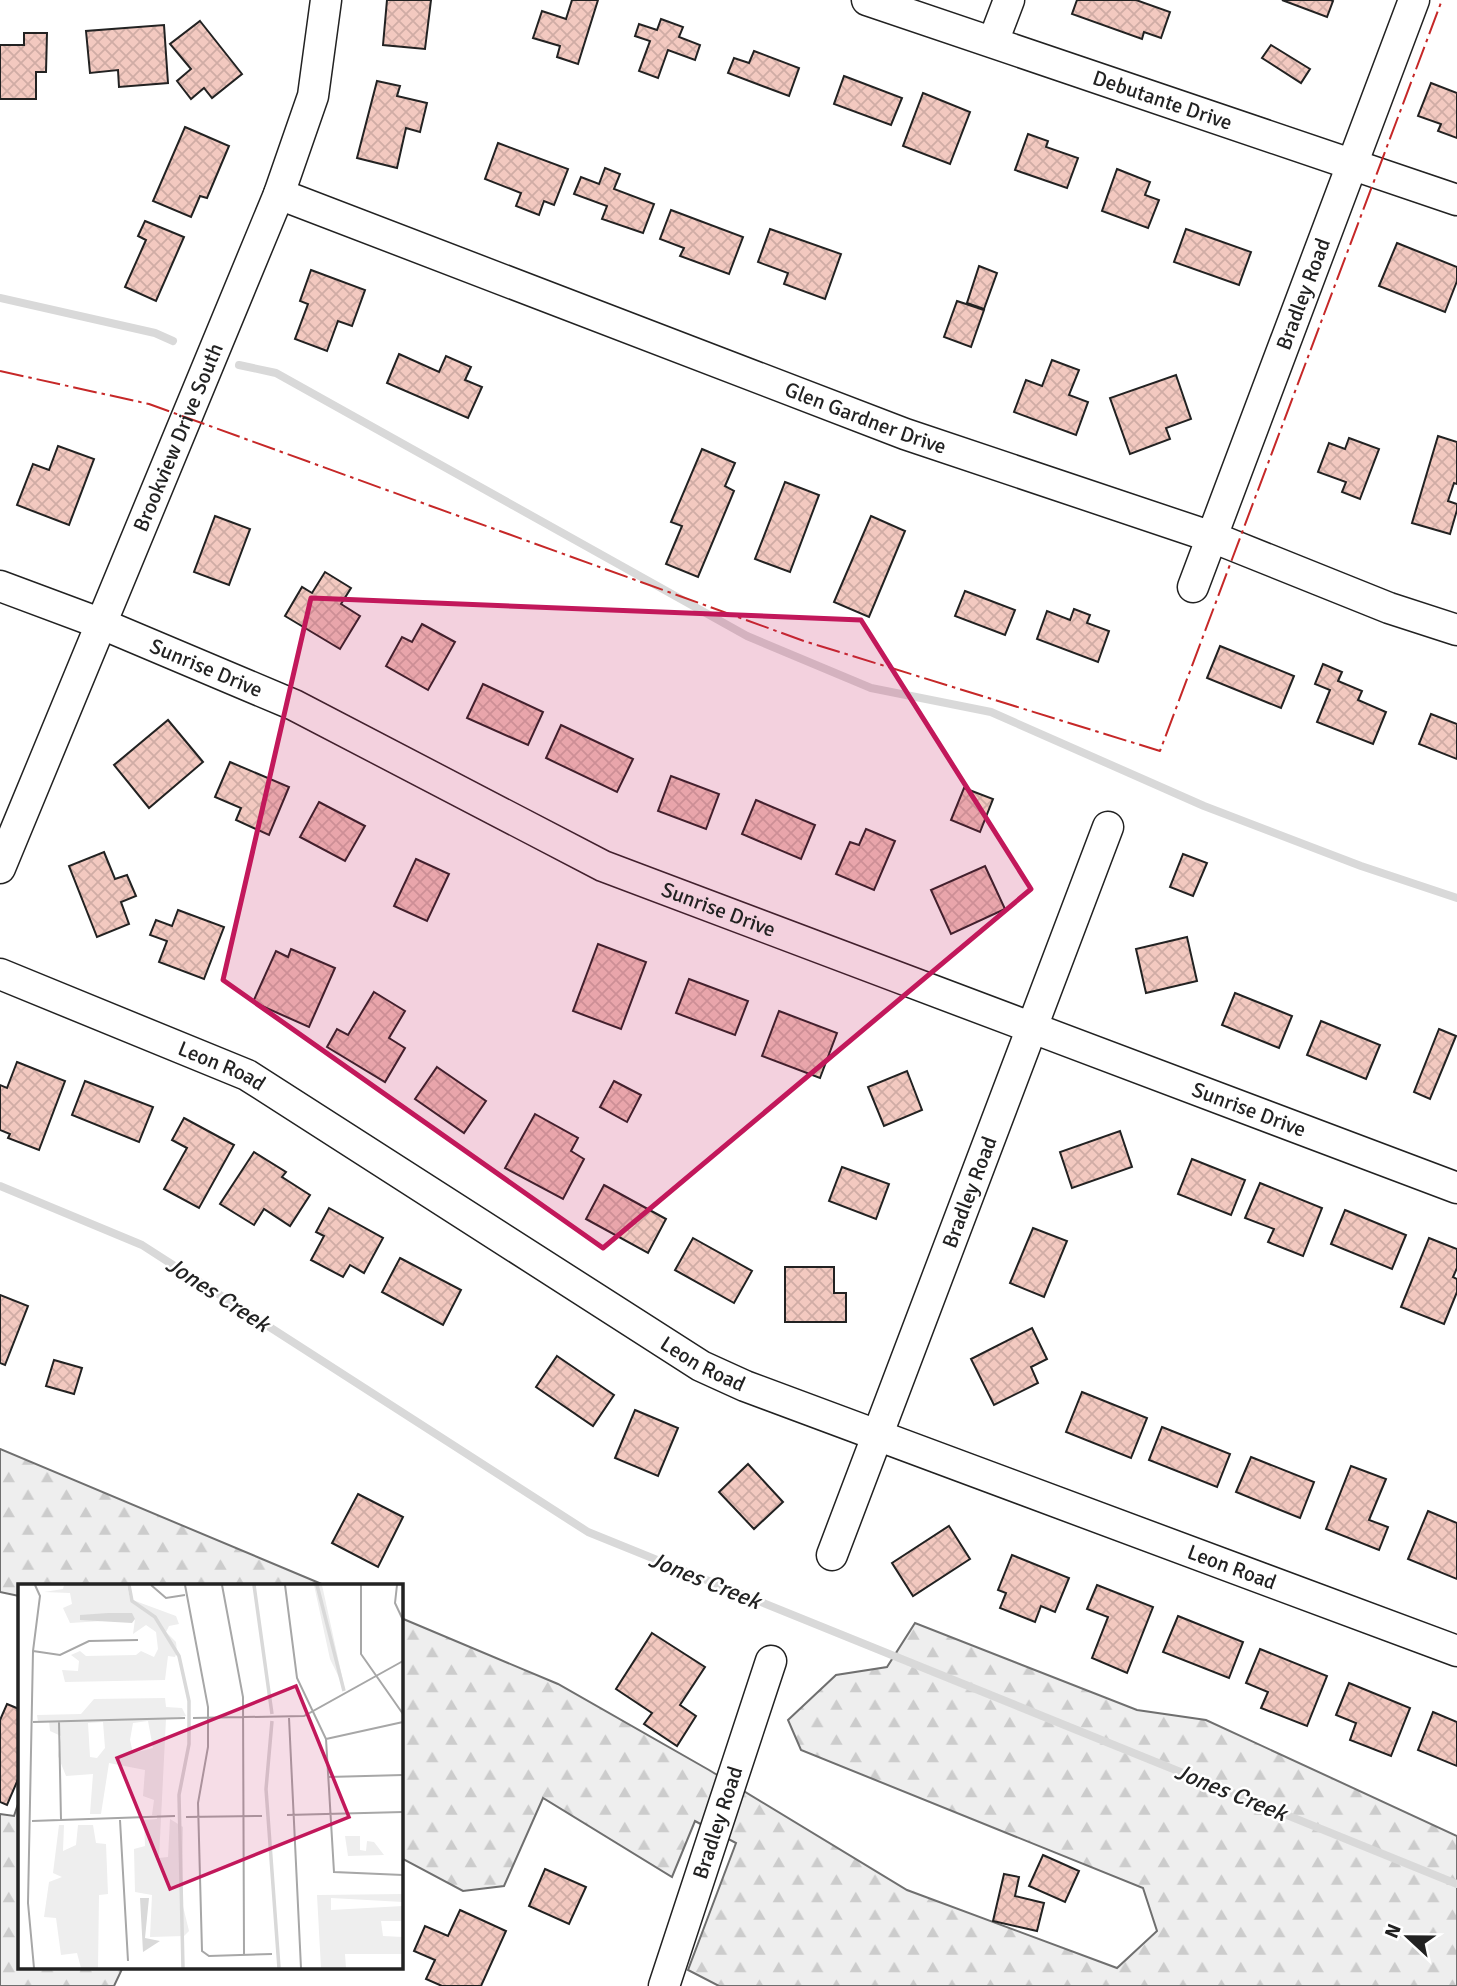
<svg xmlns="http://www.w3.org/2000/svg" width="1457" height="1986" font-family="Signika,sans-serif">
<defs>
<pattern id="forest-firs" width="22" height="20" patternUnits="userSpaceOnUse" patternTransform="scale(1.75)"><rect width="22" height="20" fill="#eee"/><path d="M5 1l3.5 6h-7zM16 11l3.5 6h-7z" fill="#ccc"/></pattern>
<pattern id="building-cross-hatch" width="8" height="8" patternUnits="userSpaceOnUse" patternTransform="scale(1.75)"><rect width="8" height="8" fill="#f3c9c0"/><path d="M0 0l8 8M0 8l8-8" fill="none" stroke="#d0aca5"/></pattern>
</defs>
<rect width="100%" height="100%" fill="#fff"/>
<g fill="url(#forest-firs)" stroke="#6f6f6f" stroke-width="2">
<polygon points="0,1449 324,1585 19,1585 19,1596 0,1592"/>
<polygon points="401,1618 558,1684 709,1770 907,1890 1117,1968 1157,1931 1143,1888 801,1750 788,1720 836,1675 887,1667 915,1623 1137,1710 1206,1720 1457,1836 1457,1986 719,1986 688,1970 736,1843 695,1821 672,1877 543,1798 504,1886 463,1891 401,1858"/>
<polygon points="19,1801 19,1967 123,1967 114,1986 0,1986 0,1814 14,1816"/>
</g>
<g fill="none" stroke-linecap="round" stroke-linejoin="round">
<g stroke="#d9d9d9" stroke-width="8">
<polyline points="0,298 155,333 173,341"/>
<polyline points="239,365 276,373 747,636 871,688 991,712 1204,806 1361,866 1457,898"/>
<polyline points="0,1186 142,1245 588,1532 1457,1884"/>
</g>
</g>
<g fill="url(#building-cross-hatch)" stroke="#222" stroke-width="2">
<polygon points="387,0 431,0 425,49 383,45"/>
<polygon points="572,0 598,0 578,64 557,57 560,46 533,38 542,11 566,19"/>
<polygon points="1077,0 1136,0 1170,12 1161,38 1144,32 1142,39 1072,14"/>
<polygon points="1282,0 1331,0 1333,1 1327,17"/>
<polygon points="661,19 683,27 679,37 700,45 695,60 668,50 658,78 639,71 650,41 635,36 639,24 657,30"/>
<polygon points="200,21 242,74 212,98 204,88 191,99 177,81 191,69 170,44"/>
<polygon points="164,25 168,83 119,87 118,70 90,73 86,31"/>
<polygon points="24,33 47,33 46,72 36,72 36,99 0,99 0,45 24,45"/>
<polygon points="1271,45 1310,69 1301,83 1262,58"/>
<polygon points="754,51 799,68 789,96 728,73 734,58 749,63"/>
<polygon points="844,76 902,98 891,125 834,104"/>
<polygon points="377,81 400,86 397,96 427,103 420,132 406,128 397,168 357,158"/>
<polygon points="1431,83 1457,93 1457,138 1438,131 1441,124 1418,116"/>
<polygon points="923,93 970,112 950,164 903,146"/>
<polygon points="185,127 229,146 207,198 200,196 191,217 153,201"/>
<polygon points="1028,134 1048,141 1046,147 1078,158 1067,188 1015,170"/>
<polygon points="498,143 568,169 554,205 544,201 539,215 516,206 521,193 485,179"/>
<polygon points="605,168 620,174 614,189 654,204 643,233 602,219 607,206 574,194 581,177 599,184"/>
<polygon points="1117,169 1150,182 1145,195 1159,200 1148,228 1102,211"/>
<polygon points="671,210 743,237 729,274 680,256 684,248 660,239"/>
<polygon points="145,221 184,237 156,301 125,287 146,240 138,236"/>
<polygon points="770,229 841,254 825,299 784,284 788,273 758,262"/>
<polygon points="1186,229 1251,252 1239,285 1174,262"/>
<polygon points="1397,243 1457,267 1457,281 1445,312 1379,286"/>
<polygon points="979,266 997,273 984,309 967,303"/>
<polygon points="311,270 365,290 352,326 338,321 327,351 295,339 308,304 300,301"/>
<polygon points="957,301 984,310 971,347 944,337"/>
<polygon points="399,354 439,372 446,356 471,367 465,380 482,387 468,418 387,383"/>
<polygon points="1052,360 1079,370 1069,395 1088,402 1076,435 1014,412 1026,380 1042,386"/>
<polygon points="1176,375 1191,419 1166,428 1170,439 1130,454 1110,398"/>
<polygon points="1438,436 1457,442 1457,484 1454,483 1448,501 1457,504 1457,510 1450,534 1412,523"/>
<polygon points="1349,438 1379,449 1360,499 1342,492 1346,482 1318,472 1329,443 1345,449"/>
<polygon points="58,446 94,459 69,525 17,505 33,464 49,470"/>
<polygon points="702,449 735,463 725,486 734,491 698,577 666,564 682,526 671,522"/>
<polygon points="785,482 819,495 790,572 755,559"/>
<polygon points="215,516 250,529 229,585 194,572"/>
<polygon points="871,516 905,531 869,617 834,602"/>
<polygon points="325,572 351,588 341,604 360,616 340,649 285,616 302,587 312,593"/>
<polygon points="965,591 1015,610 1005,635 955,616"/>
<polygon points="1074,609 1090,615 1087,623 1109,631 1098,662 1037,639 1047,611 1070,620"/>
<polygon points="422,624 455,642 428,690 386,666 402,637 412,642"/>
<polygon points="1220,646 1294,676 1281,708 1207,678"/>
<polygon points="1323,664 1342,672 1338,681 1362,691 1358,700 1386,712 1373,744 1317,722 1330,690 1315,684"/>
<polygon points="483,684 543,712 528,745 467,718"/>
<polygon points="1431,714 1457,724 1457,759 1419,744"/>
<polygon points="168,720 203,762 149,808 114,765"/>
<polygon points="561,725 633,759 617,792 546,758"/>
<polygon points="230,762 289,787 269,835 236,820 241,808 215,797"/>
<polygon points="671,776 719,794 706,829 658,811"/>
<polygon points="964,788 993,799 980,832 951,820"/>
<polygon points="756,800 815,825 801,859 742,834"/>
<polygon points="319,802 365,826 345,861 300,837"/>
<polygon points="866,829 895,841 874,890 836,874 850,842 859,845"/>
<polygon points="104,852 115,879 127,875 136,896 121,902 129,924 97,937 69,866"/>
<polygon points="1183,854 1207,863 1193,896 1170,887"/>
<polygon points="416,859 449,874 427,921 394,906"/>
<polygon points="985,866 1005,909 951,934 931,890"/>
<polygon points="178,910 224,927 204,979 159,962 167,941 150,935 156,920 172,926"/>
<polygon points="1187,937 1197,981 1146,993 1136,949"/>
<polygon points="598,944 646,962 621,1029 573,1011"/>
<polygon points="291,949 335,968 309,1027 253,1002 276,951 288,957"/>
<polygon points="689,979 748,1001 735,1035 676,1013"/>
<polygon points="374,992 405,1011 389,1038 405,1048 385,1082 327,1047 337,1029 348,1035"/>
<polygon points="1235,993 1292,1016 1279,1048 1222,1025"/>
<polygon points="779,1011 837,1033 820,1078 762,1056"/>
<polygon points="1321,1021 1380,1045 1366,1079 1307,1055"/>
<polygon points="1439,1029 1456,1036 1430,1099 1414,1092"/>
<polygon points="17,1062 65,1081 39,1150 8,1138 10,1134 0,1130 0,1085 7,1088"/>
<polygon points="437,1067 486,1101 464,1133 415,1099"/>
<polygon points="907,1071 922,1110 884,1126 868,1087"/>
<polygon points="85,1081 153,1107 139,1142 72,1115"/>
<polygon points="614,1081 641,1095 627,1122 600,1107"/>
<polygon points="535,1114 578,1138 571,1151 584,1159 563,1199 505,1168"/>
<polygon points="184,1118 234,1145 199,1208 164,1189 187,1148 172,1140"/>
<polygon points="1120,1131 1132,1167 1072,1188 1060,1152"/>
<polygon points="254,1152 286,1172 282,1177 310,1195 290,1226 264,1209 254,1225 220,1204"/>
<polygon points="1192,1159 1245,1180 1231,1215 1178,1194"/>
<polygon points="842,1167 889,1184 876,1219 829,1201"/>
<polygon points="1260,1183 1322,1208 1303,1256 1268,1242 1274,1229 1245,1218"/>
<polygon points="604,1185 666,1219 648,1253 586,1219"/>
<polygon points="329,1208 383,1238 364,1273 350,1265 343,1277 311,1260 324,1236 316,1232"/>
<polygon points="1345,1210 1406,1235 1392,1269 1331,1244"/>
<polygon points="1033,1228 1067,1241 1044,1297 1010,1283"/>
<polygon points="693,1238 752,1271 734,1303 675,1270"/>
<polygon points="1429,1238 1457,1249 1457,1268 1453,1277 1457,1279 1457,1292 1444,1324 1401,1307"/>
<polygon points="400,1258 461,1290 443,1325 382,1292"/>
<polygon points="785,1267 834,1267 834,1293 846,1293 846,1322 785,1322"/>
<polygon points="0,1295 28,1306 5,1365 0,1363"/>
<polygon points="1032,1328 1047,1359 1031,1367 1038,1383 994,1405 971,1359"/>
<polygon points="557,1356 614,1395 593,1426 536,1387"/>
<polygon points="54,1360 82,1368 74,1394 46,1386"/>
<polygon points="1082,1392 1147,1418 1131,1458 1066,1432"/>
<polygon points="635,1410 678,1428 658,1476 615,1458"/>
<polygon points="1162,1427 1230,1454 1217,1487 1149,1460"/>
<polygon points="1251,1457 1314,1482 1300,1518 1236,1492"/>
<polygon points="748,1464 783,1502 754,1529 719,1492"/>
<polygon points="1351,1466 1386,1479 1369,1520 1388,1527 1379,1550 1326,1529"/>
<polygon points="358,1494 403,1517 378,1567 332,1543"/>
<polygon points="1428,1511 1457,1523 1457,1579 1408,1559"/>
<polygon points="949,1526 970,1559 913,1596 892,1563"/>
<polygon points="1012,1555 1069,1578 1055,1612 1041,1606 1035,1622 1000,1608 1006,1593 998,1590"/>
<polygon points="1097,1585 1153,1607 1127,1673 1092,1658 1108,1617 1087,1609"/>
<polygon points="1178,1616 1243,1642 1229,1678 1163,1652"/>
<polygon points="652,1633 705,1667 680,1705 696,1716 677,1746 644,1724 652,1713 616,1689"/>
<polygon points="1260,1649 1327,1676 1307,1726 1261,1708 1268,1692 1246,1683"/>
<polygon points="1349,1683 1410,1708 1391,1756 1350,1740 1356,1723 1336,1715"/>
<polygon points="7,1704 19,1709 19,1777 7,1805 0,1802 0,1720"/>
<polygon points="1433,1712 1457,1722 1457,1766 1418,1750"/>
<polygon points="1043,1855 1079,1871 1065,1902 1029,1886"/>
<polygon points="545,1869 586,1887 569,1924 529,1906"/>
<polygon points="1004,1874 1019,1877 1015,1896 1044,1903 1037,1931 993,1921"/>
<polygon points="460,1910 506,1931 481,1986 442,1986 426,1979 435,1960 414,1951 425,1926 448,1936"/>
</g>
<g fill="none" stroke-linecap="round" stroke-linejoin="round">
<defs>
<g id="minor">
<path id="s1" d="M867,0L1457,200"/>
<polyline points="993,42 1009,0"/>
<path id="s2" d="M279,194L905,434L1212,537L1389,608L1457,630"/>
<path id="s3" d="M0,586L102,624L294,705L603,866L1457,1188"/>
<path id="s4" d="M1193,587L1414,0"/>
<path id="s5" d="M0,868L279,194L313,96L326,0"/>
<path id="s6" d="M0,974L247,1075L701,1366L745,1386L1457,1651"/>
<path id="s7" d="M832,1555L1108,827"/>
<path id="s8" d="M664,1986L771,1661"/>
</g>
</defs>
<use href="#minor" stroke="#222" stroke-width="33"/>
<use href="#minor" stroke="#fff" stroke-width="30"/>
<polyline stroke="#c62828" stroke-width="2" stroke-dasharray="24 5 3.5 5" stroke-linecap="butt" points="0,371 149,404 804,641 1160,751 1442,0"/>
</g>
<path fill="#c2185b" fill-opacity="0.2" stroke="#c2185b" stroke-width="5" stroke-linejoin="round" d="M311,598L861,620L1031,889L603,1248L223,980Z"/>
<g text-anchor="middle" stroke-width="5" stroke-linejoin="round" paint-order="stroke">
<g font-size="21" fill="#222" stroke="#fff">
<text dy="7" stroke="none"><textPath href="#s1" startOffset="312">Debutante Drive</textPath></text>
<text dy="7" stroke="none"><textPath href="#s4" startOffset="313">Bradley Road</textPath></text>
<text dy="7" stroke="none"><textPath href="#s2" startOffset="628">Glen Gardner Drive</textPath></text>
<text dy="7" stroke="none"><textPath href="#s5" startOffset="466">Brookview Drive South</textPath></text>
<text dy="7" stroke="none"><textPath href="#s3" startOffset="222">Sunrise Drive</textPath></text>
<text dy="7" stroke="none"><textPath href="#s3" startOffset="789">Sunrise Drive</textPath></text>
<text dy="7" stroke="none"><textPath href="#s6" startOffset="240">Leon Road</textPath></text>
<text dy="7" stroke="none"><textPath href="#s3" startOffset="1356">Sunrise Drive</textPath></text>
<text dy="7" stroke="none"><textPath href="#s7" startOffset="388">Bradley Road</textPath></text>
<text dy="7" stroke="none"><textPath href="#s6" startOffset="807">Leon Road</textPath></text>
<text dy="7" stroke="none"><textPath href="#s6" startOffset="1374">Leon Road</textPath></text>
<text dy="7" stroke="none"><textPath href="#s8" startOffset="172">Bradley Road</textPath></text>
</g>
<g font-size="23" font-style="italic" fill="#222" stroke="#fff">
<text transform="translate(218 1294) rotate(33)" y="8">Jones Creek</text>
<text transform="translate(705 1580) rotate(22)" y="8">Jones Creek</text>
<text transform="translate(1231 1792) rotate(22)" y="8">Jones Creek</text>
</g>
</g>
<g transform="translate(18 1584)">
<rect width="385" height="385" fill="#fff"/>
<path d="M46,1H109L112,15L158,32L161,40L151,42L148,48L158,58L159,68L157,73L150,72L147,96L47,98L44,86L60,87L61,77L53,71L62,67L68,72L118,71L123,67L136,73L140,65L138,48L128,41L115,50L117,35L52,39L45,24L54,20L52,9L26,8L45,5ZM296,1H304L327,106L312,75ZM147,114L148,123L164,124L168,132L148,135L141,274L150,273L152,235L165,243L164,318L171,347L166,352L132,353L134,311L117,308L116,265L127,262L126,236L139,235V231H134L136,216L125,212L127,186L91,179L83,230H72L75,190L48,192L40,172L43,152L32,147L31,137L20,138L19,131L63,130L76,115ZM130,137L135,164L115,169L112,156L115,139ZM85,138L87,164L79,174L72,173L70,139ZM41,241H46L45,267L58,261L60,241H75L78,259L88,260L90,310L81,311L80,384H63L59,369L43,371L38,334L26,333L31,298L44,293L35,289ZM327,252H342V266L348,267L349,257L356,258L366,271L330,272ZM385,310V318L313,314V326L385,322V337H363L365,352L385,353V370H327L328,384H303L299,311Z" fill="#eee" fill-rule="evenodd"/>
<path d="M90,29H114L117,35L114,39L62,36V31ZM122,314H131L127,354L142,357L125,368Z" fill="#d9d9d9"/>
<path fill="none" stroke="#d9d9d9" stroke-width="3.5" d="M111,1L114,17L137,33L161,72L171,117V160L161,211L165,384M236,1L254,130M299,1L326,107M254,137L248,205L261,384"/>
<path fill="none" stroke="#a7a7a7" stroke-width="2" d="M133,1L148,14L167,11M167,1L190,123V163L180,219L184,367L191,372L254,370M204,1L225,113L226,371M267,1L279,94L308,155L316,288L385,291M343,1V70L385,130M379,1L377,19L385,36M15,67L42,71L71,57L120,56M175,134L286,132L385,77M271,134L283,384M15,138L167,134M41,138L43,236M308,155L385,138M310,193L385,191M269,231L385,228M168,233L244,232M102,236L110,377M14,237L157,232M16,384L10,319L15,67L22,12L17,1"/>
<path fill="#c2185b" fill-opacity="0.15" stroke="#c2185b" stroke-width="3.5" d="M278,102L331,233L152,305L99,174Z"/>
<rect width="385" height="385" fill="none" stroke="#222" stroke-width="3.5"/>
</g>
<g transform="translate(1408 1937) rotate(292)" stroke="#ffffff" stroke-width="5" paint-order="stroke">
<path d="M0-5L12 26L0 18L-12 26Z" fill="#222222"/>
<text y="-10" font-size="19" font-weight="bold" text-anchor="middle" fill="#222222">N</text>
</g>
</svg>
